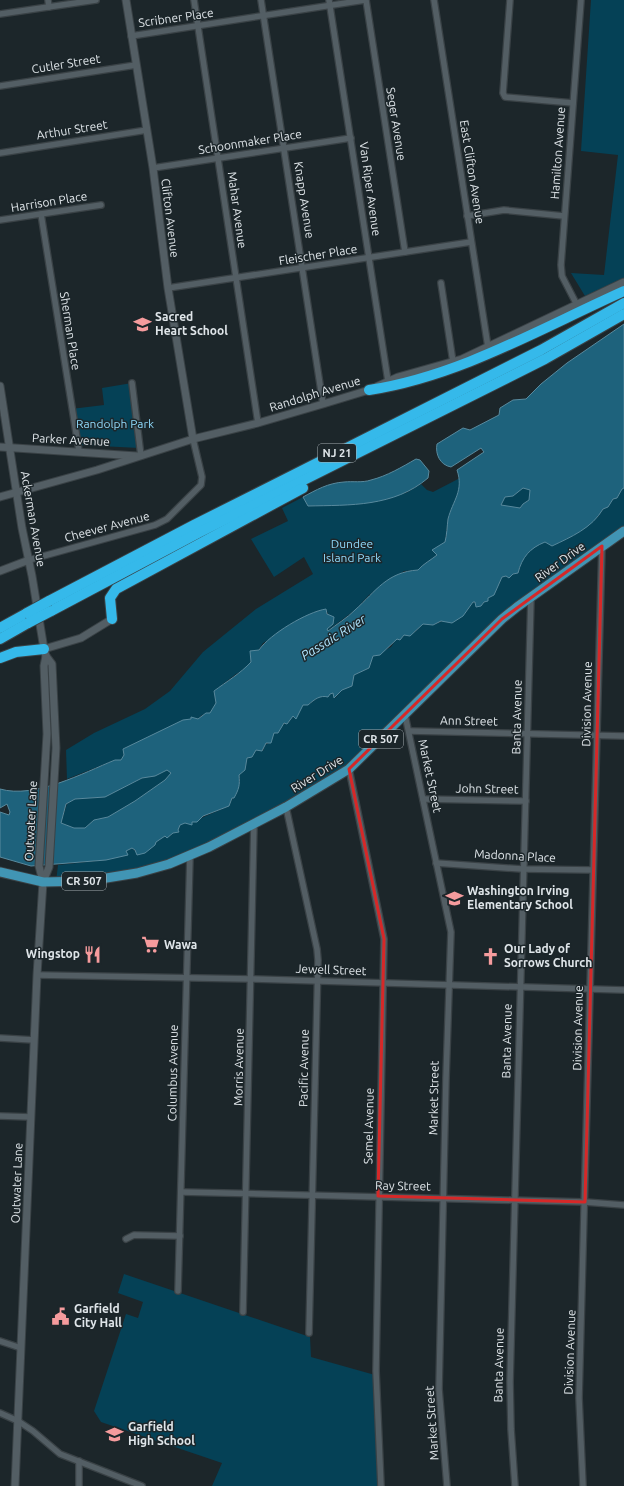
<svg xmlns="http://www.w3.org/2000/svg" width="624" height="1486" font-family="Ubuntu,sans-serif">
<rect width="100%" height="100%" fill="#1c262a"/>
<g fill="#054156">
<polygon points="591,0 624,0 624,279 585,296 571,273 604,275 618,155 581,151"/>
<polygon points="132,383 140,448 78,445 71,409 104,405 102,388"/>
<path d="M460,478V492L448,518L445,542L433,550L437,555C431,560 423,564 418,570L404,571L369,595L355,610L327,631V629L332,623L326,609L263,643L251,662L244,670L236,674L214,691L216,703L211,713L202,715L198,719L183,721L123,749L124,755L121,760H115L67,779L66,750L94,733L145,709L170,691L203,652L256,609L313,574L304,557L274,577L251,539L288,521L282,508L303,497L308,506L406,493L421,484L427,490L433,492Z"/>
<polygon points="523,488 530,490 529,500 523,504 520,508 500,506 505,497 513,496"/>
<polygon points="624,488 624,531 531,597 349,769 169,864 56,882 58,865 106,860 126,854 126,851 132,848 137,853 145,853 162,836 170,836 173,833 179,832 178,830 180,825 185,823 192,824 192,822 229,806 240,781 239,775 245,770 247,758 252,757 256,750 263,751 265,745 269,743 274,732 278,733 282,725 288,723 293,716 296,718 300,707 303,705 308,705 319,697 333,693 335,698 342,690 352,686 354,675 369,668 373,656 391,647 397,638 400,640 404,635 415,632 423,624 433,625 466,612 473,602 481,606 499,584 502,577 518,573 523,556 537,545 598,517 603,509 608,507 613,499 617,498 622,489"/>
<polygon points="167,770 171,773 165,780 135,801 108,817 94,820 85,828 74,828 61,823 67,804 75,799 105,797 142,778 155,776"/>
<polygon points="124,1274 310,1337 311,1357 375,1375 380,1486 212,1486 222,1463 101,1422 94,1411 126,1314 138,1318 143,1302 118,1293"/>
</g>
<g fill="#1e627c" stroke="#58899d" fill-rule="evenodd">
<path d="M624,324V488L622,489L617,498L613,499L608,507L603,509C592,528 571,537 552,546L545,542C530,548 522,557 518,573L513,574L509,578L506,576L502,577L494,595L488,598V601L484,602L481,606L476,607L475,602H473L463,616L452,623L441,621L433,625L423,624L410,636L404,635L400,640L397,639L380,655L373,656L369,668L354,675L352,686L342,690L334,698L333,693L330,694L328,697C320,695 315,699 308,705H303L296,719L293,716L287,724L284,723L278,733H274L271,743H266L262,751L256,750L252,757L247,758L245,770L239,775C240,785 239,789 234,798H232L229,806L203,816L197,822H192V825L185,823L180,825L178,830L179,832L173,833L167,838L165,836L156,842L155,845L145,853L137,855L135,850L132,848L126,851L128,855L106,860L31,866L0,857V812L9,815L10,812L7,804L0,808V789C35,799 83,773 115,760H121L124,755L123,749L183,720L191,719V717L198,719L206,713H210L216,703L214,691C226,682 241,673 251,662L250,651L259,650C270,634 307,612 326,609L327,614L334,617L333,624L327,629L328,631C337,624 347,618 355,610C376,591 387,572 418,570C423,564 431,560 437,555L432,550L445,542C447,534 447,527 448,519C453,500 464,491 457,470L484,452L481,448L451,467C440,465 435,454 437,444L463,428L470,430L499,415L500,408L513,400L526,399L541,384L567,363ZM523,488L530,490L529,500L523,504L520,508L501,505L505,497L513,496ZM167,770L171,773L165,780L135,801L108,817L94,820L85,828H74L61,823L66,804L75,799L105,797L142,778L155,776Z"/>
<path d="M416,459L420,460L429,471L428,478C394,507 350,505 308,506L303,497C316,490 328,483 344,482C353,481 362,483 371,480C387,476 402,467 416,459Z"/>
</g>
<g fill="none" stroke-linecap="round" stroke-linejoin="round">
<defs>
<g id="minor">
<polyline points="48,0 49,7"/>
<polyline points="194,0 258,423"/>
<polyline points="261,0 323,404"/>
<polyline points="329,0 388,381"/>
<polyline points="366,0 405,252"/>
<polyline points="434,0 488,347"/>
<polyline points="510,0 503,93 505,97 573,103"/>
<polyline points="0,14 96,0"/>
<polyline points="131,36 365,0"/>
<polyline points="0,86 136,65"/>
<polyline points="0,153 147,130"/>
<polyline points="153,168 351,138"/>
<polyline points="41,214 79,451"/>
<polyline points="467,216 504,210 564,216"/>
<polyline points="0,220 101,205"/>
<polyline points="441,283 453,362"/>
<polyline points="168,288 471,242"/>
<polyline points="577,305 562,276 561,265 581,0"/>
<polyline points="132,383 141,456"/>
<polyline points="29,560 155,525 167,519 201,485 202,477 193,439"/>
<polyline points="405,715 451,932 446,1078 439,1389 447,1486"/>
<polyline points="409,731 624,736"/>
<polyline points="349,769 384,939 376,1371 381,1486"/>
<polyline points="423,799 526,801"/>
<polyline points="286,807 317,949 318,960 309,1333"/>
<polyline points="436,863 522,869 593,870"/>
<polyline points="37,975 252,979 624,990"/>
<polyline points="0,1038 34,1040"/>
<polyline points="0,1116 31,1117"/>
<polyline points="181,1192 585,1202 624,1205"/>
<polyline points="126,1239 134,1235 180,1236"/>
<polyline points="178,1291 190,856"/>
<polyline points="243,1312 254,823"/>
<polyline points="0,1341 21,1348"/>
<polyline points="0,1413 18,1421 33,1431 60,1454 142,1486"/>
<polyline points="79,1486 79,1461"/>
<polyline points="515,1486 511,1429 510,1382 531,597"/>
<polyline points="583,1486 579,1398 602,546"/>
</g>
<g id="tertiary">
<polyline points="126,0 153,168 168,288 193,439"/>
<polyline points="0,386 22,528 32,576 44,649 46,656 52,664 56,748 49,867 43,882 37,975 15,1486"/>
<polyline points="0,447 137,456"/>
<polyline points="0,497 97,470 193,439 258,423 323,404 369,390 398,377 462,359 624,282"/>
<polyline points="0,571 29,560"/>
<polyline points="44,649 81,638 112,619"/>
<polyline points="43,882 39,866 47,734 44,666 46,656"/>
</g>
<polyline id="primary" points="0,872 43,882 88,881 137,873 169,864 209,847 286,807 349,769 502,619 517,607 624,531"/>
<g id="motorway">
<path d="M369,390C460,376 541,328 624,291"/>
<polyline points="49,601 194,525 541,350 624,303"/>
<polyline points="51,611 198,533 545,359 624,314"/>
<polyline points="112,619 110,598 116,589 303,488"/>
<polyline points="0,628 27,613"/>
<polyline points="0,639 28,623"/>
<polyline points="0,658 16,652 44,649"/>
</g>
</defs>
<use href="#minor" stroke="#3a4246" stroke-width="8"/>
<use href="#tertiary" stroke="#3a4246" stroke-width="9"/>
<use href="#primary" stroke="#3a4246" stroke-width="11"/>
<use href="#motorway" stroke="#3a4246" stroke-width="12"/>
<use href="#minor" stroke="#535e64" stroke-width="5.5"/>
<use href="#tertiary" stroke="#535e64" stroke-width="7"/>
<use href="#primary" stroke="#4195b4" stroke-width="9"/>
<use href="#motorway" stroke="#35b9ea" stroke-width="10"/>
<defs>
<g id="motorway-bridge">
<polyline points="27,613 49,601"/>
<polyline points="28,623 51,611"/>
</g>
</defs>
<use href="#motorway-bridge" stroke="#3a4246" stroke-width="12" stroke-linecap="butt"/>
<use href="#motorway-bridge" stroke="#35b9ea" stroke-width="10"/>
</g>
<path fill="none" stroke="#d62828" stroke-width="3" stroke-linejoin="round" d="M602,546L585,1202L378,1196L384,939L349,769L502,619Z"/>
<defs>
<symbol id="school-bare" viewBox="-9 -9 18 18"><path d="M0-5L7-2L0 1L-7-2ZM-4 1L0 2.5L4 1V4Q0 6-4 4Z" fill="#f59b9d" stroke="#1c262a" stroke-width="2.5" paint-order="stroke"/></symbol>
<symbol id="supermarket-bare" viewBox="-9 -9 18 18"><path d="M-6-5.5h2.5l.6 2H6L4.5 2H-2.5L-4.4-4H-6ZM-1.5 3.2a1.3 1.3 0 1 0 .1 0ZM3 3.2a1.3 1.3 0 1 0 .1 0Z" fill="#f59b9d" stroke="#1c262a" stroke-width="2.5" paint-order="stroke"/></symbol>
<symbol id="restaurant-bare" viewBox="-9 -9 18 18"><path d="M-5-6h1v4h1v-4h1v4h1v-4h1v5L-1.5 .5V6h-2V.5L-5-1ZM5-6V6H3V1.5H1.5Q1.5-4 5-6Z" fill="#f59b9d" stroke="#1c262a" stroke-width="2.5" paint-order="stroke"/></symbol>
<symbol id="church-bare" viewBox="-9 -9 18 18"><path d="M-1.2-6h2.4v3.5h3.3v2.4h-3.3V6h-2.4V-.1h-3.3v-2.4h3.3Z" fill="#f59b9d" stroke="#1c262a" stroke-width="2.5" paint-order="stroke"/></symbol>
<symbol id="civic-bare" viewBox="-9 -9 18 18"><path d="M-.6-6.5H3V-4.5H.6V-3L4-1V1h2V6H-6V1h2V-1L-.6-3ZM-1.2 2.5V6h2.4V2.5Z" fill="#f59b9d" stroke="#1c262a" stroke-width="2.5" paint-order="stroke"/></symbol>
</defs>
<g fill-rule="evenodd">
<use href="#school-bare" x="130" y="312" width="25" height="25"/>
<use href="#school-bare" x="442" y="886" width="25" height="25"/>
<use href="#supermarket-bare" x="138" y="932" width="25" height="25"/>
<use href="#restaurant-bare" x="80" y="942" width="25" height="25"/>
<use href="#church-bare" x="478" y="944" width="25" height="25"/>
<use href="#civic-bare" x="48" y="1304" width="25" height="25"/>
<use href="#school-bare" x="102" y="1422" width="25" height="25"/>
</g>
<g text-anchor="middle" stroke-width="3" stroke-linejoin="round" paint-order="stroke">
<g fill="#1c262a" stroke="#a4acb0" stroke-width="1">
<rect x="318" y="444" width="38" height="18" rx="3"/>
<rect x="359" y="730" width="44" height="18" rx="3"/>
<rect x="62" y="872" width="44" height="18" rx="3"/>
</g>
<g font-size="11" font-weight="bold" fill="#dfe5e9">
<text x="337" y="457">NJ 21</text>
<text x="381" y="743">CR 507</text>
<text x="84" y="885">CR 507</text>
</g>
<g font-size="12" fill="#dfe5e9" stroke="#1c262a">
<text transform="translate(176 18) rotate(-8)" y="4">Scribner Place</text>
<text transform="translate(66 64) rotate(-9)" y="4">Cutler Street</text>
<text transform="translate(396 124) rotate(81)" y="4">Seger Avenue</text>
<text transform="translate(72 130) rotate(-9)" y="4">Arthur Street</text>
<text transform="translate(250 142) rotate(-9)" y="4">Schoonmaker Place</text>
<text transform="translate(558 153) rotate(-86)" y="4">Hamilton Avenue</text>
<text transform="translate(472 172) rotate(81)" y="4">East Clifton Avenue</text>
<text transform="translate(370 189) rotate(82)" y="4">Van Riper Avenue</text>
<text transform="translate(304 200) rotate(81)" y="4">Knapp Avenue</text>
<text transform="translate(49 202) rotate(-9)" y="4">Harrison Place</text>
<text transform="translate(237 210) rotate(82)" y="4">Mahar Avenue</text>
<text transform="translate(170 218) rotate(83)" y="4">Clifton Avenue</text>
<text transform="translate(318 255) rotate(-9)" y="4">Fleischer Place</text>
<text transform="translate(70 331) rotate(81)" y="4">Sherman Place</text>
<text transform="translate(315 394) rotate(-17)" y="4">Randolph Avenue</text>
<text transform="translate(71 440) rotate(3)" y="4">Parker Avenue</text>
<text transform="translate(33 519) rotate(80)" y="4">Ackerman Avenue</text>
<text transform="translate(107 527) rotate(-15)" y="4">Cheever Avenue</text>
<text transform="translate(560 562) rotate(-36)" y="4">River Drive</text>
<text transform="translate(587 704) rotate(-89)" y="4">Division Avenue</text>
<text transform="translate(517 717) rotate(-89)" y="4">Banta Avenue</text>
<text transform="translate(469 721) rotate(1)" y="4">Ann Street</text>
<text transform="translate(317 774) rotate(-32)" y="4">River Drive</text>
<text transform="translate(430 776) rotate(78)" y="4">Market Street</text>
<text transform="translate(487 789) rotate(1)" y="4">John Street</text>
<text transform="translate(31 821) rotate(-87)" y="4">Outwater Lane</text>
<text transform="translate(515 856) rotate(3)" y="4">Madonna Place</text>
<text transform="translate(331 970) rotate(2)" y="4">Jewell Street</text>
<text transform="translate(578 1028) rotate(-89)" y="4">Division Avenue</text>
<text transform="translate(507 1041) rotate(-89)" y="4">Banta Avenue</text>
<text transform="translate(239 1067) rotate(-89)" y="4">Morris Avenue</text>
<text transform="translate(304 1068) rotate(-89)" y="4">Pacific Avenue</text>
<text transform="translate(173 1073) rotate(-89)" y="4">Columbus Avenue</text>
<text transform="translate(434 1098) rotate(-89)" y="4">Market Street</text>
<text transform="translate(369 1126) rotate(-89)" y="4">Semel Avenue</text>
<text transform="translate(17 1183) rotate(-88)" y="4">Outwater Lane</text>
<text transform="translate(403 1186) rotate(1)" y="4">Ray Street</text>
<text transform="translate(570 1352) rotate(-88)" y="4">Division Avenue</text>
<text transform="translate(499 1365) rotate(-89)" y="4">Banta Avenue</text>
<text transform="translate(432 1423) rotate(-94)" y="4">Market Street</text>
</g>
<g font-size="12" font-weight="bold" fill="#dfe5e9" stroke="#1c262a" text-anchor="start">
<text x="155" y="321">Sacred<tspan x="155" dy="14">Heart School</tspan></text>
<text x="467" y="895">Washington Irving<tspan x="467" dy="14">Elementary School</tspan></text>
<text x="164" y="949">Wawa</text>
<text x="504" y="953">Our Lady of<tspan x="504" dy="14">Sorrows Church</tspan></text>
<text x="80" y="958" text-anchor="end">Wingstop</text>
<text x="74" y="1313">Garfield<tspan x="74" dy="14">City Hall</tspan></text>
<text x="128" y="1431">Garfield<tspan x="128" dy="14">High School</tspan></text>
</g>
<g font-size="12" fill="#8ed8f9" stroke="#1c262a">
<text x="115" y="428">Randolph Park</text>
<text x="352" y="548">Dundee<tspan x="352" dy="14">Island Park</tspan></text>
</g>
<g font-size="13" font-style="italic" fill="#afe5fe" stroke="#1c262a">
<text transform="translate(333 637) rotate(-32)" y="5">Passaic River</text>
</g>
</g>
</svg>
